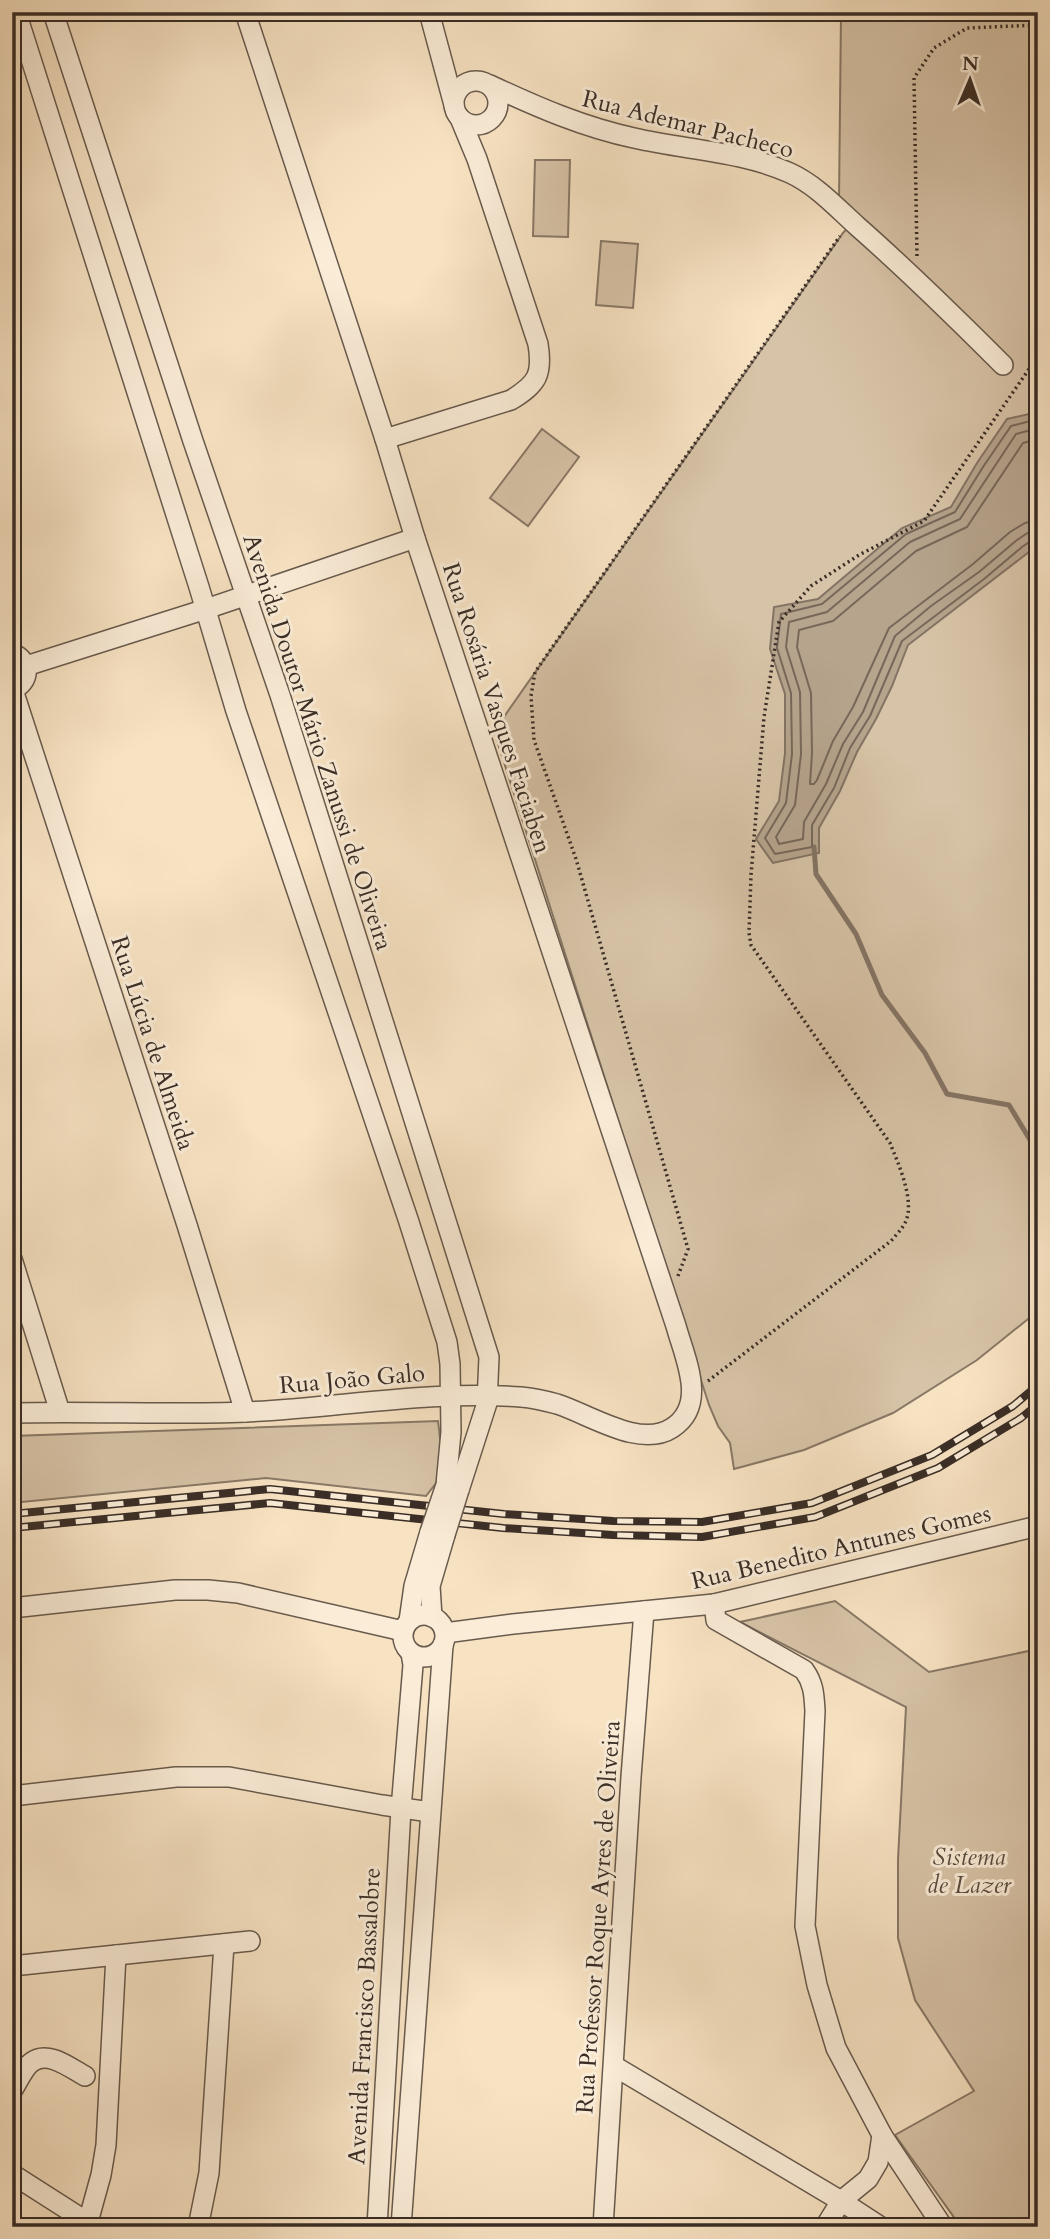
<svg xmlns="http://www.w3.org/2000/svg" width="1050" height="2239" font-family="Cardo,serif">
<rect width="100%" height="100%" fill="#f7e2c2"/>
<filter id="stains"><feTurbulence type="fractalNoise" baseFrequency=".00286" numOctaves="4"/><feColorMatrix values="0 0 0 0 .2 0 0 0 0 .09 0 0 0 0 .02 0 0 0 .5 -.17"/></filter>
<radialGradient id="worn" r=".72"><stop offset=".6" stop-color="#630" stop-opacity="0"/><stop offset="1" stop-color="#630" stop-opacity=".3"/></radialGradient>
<g fill="#d7c3a7" stroke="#887866" stroke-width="2">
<polygon points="936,12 1038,12 1038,1311 977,1360 893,1413 804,1450 734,1469 730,1443 718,1426 709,1405 494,731 843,233 858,217 839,200 841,15"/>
<polygon points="535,160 570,160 568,237 533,236"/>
<polygon points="601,241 638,244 633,308 596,305"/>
<polygon points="542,429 579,457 528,526 490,498"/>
<polygon points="438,1421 442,1455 440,1478 426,1496 266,1478 12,1503 12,1436"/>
<polygon points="835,1601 929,1672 1038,1649 1038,2227 961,2227 895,2135 974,2091 915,2000 898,1938 898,1859 906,1707 740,1622"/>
</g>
<polygon fill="#b6a48d" stroke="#847464" stroke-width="2" points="1038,412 1038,545 908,645 892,686 876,719 857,752 840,791 819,828 819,853 773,863 756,839 779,801 785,753 785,694 770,649 774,607 818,599 902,528 951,507 977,463 1007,419"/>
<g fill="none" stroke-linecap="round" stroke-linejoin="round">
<g stroke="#78685a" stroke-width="2">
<polyline points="1038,419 1011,426 983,467 955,512 906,534 822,604 781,614 777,648 791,693 792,754 786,803 765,838 775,854 812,847 812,825 834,788 850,748 870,716 902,641 984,579 1022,547 1032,540 1038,540"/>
<polyline points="1038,428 1016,434 960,519 910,542 827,612 789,622 786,647 800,692 801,754 795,805 776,837 779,844 803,839 804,822 826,784 843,744 863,712 895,636 931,606 979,572 1017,540 1029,532 1038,531"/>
<polyline points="1038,439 1023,443 967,527 916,551 833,621 799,630 797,647 811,693 812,753 810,784 814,784 817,780 833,741 853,707 889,628 973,564 1010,532 1025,523 1038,520"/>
</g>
<polyline stroke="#847464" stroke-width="5" points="814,847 816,874 856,934 882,995 925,1053 947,1094 1009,1105 1038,1153"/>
<defs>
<g id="minor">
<polyline points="16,12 199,587 236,711 408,1219 447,1342 450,1364 451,1432 446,1485"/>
<polyline points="53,12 193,441 280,695 489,1357 487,1403 459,1490"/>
<polyline points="429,12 454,105"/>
<circle cx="476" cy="103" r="22"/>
<path d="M490,85C537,107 583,127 634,138C686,150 741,151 790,173C816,185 836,207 857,226C907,270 955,317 1003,365"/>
<path d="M385,439L511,400C537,384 543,375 538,344L477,159L460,118"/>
<path d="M12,653C31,661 31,682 12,690"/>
<polyline points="26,666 206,609 415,538"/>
<polyline points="13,690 187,1225 245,1412"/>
<polyline points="12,1259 60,1412"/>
<path d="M12,1413C90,1411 168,1415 246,1412C337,1408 429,1390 521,1397C533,1398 546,1401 557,1404C589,1414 640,1449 672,1428C708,1405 685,1359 676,1326L415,538L385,439L245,12"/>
<path d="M714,1604L716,1620L804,1670C814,1684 814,1695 815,1711L805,1926L817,1985L836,2048L882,2135L943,2227"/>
<polyline points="12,1608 175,1590 208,1590 238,1593 403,1631"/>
<circle cx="424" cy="1636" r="21"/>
<polyline points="432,1617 430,1586 445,1535"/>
<polyline points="409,1621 414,1586 430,1532"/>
<polyline points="445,1633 513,1624 714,1604 1038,1526"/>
<polyline points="12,1796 176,1777 229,1777 382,1805 430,1812"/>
<polyline points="12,1966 250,1941"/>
<polyline points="614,2066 841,2201 881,2227"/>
<path d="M12,2091C18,2082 24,2067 32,2062C48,2050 70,2068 85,2076"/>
<polyline points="12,2174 95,2227"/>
<polyline points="88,2222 101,2175 106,2145 116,1955"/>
<polyline points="198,2227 209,2173 224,1944"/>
<polyline points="377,2227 401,1809 413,1665 411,1653"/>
<polyline points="401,2227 443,1645"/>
<polyline points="603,2227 631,1777 644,1611"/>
<polyline points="825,2227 841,2201 868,2179 878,2162 882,2135"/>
</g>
</defs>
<use href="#minor" stroke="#685a4d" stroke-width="22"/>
<g stroke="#392d26" stroke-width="3.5" stroke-dasharray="2 3.5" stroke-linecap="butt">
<polyline points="917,256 914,78 934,48 967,28 1038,25"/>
<polyline points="678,1276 688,1249 576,859 534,740 531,696 535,672 840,236"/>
<path d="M708,1381L891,1241C896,1235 902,1229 905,1223C916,1202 898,1163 890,1143L751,945L749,933L751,875L764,717L779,622L811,586L859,555L924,521L1038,356"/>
</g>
<use href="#minor" stroke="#faecd7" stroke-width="19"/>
<defs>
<g id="rail">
<polyline points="12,1514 270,1489 504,1514 613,1521 702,1522 812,1503 932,1455 1013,1406 1038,1385"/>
<polyline points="12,1528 270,1503 503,1528 613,1535 702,1537 815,1517 938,1468 1021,1418 1038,1404"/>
</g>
</defs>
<use href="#rail" stroke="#392d26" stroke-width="8"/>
<use href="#rail" stroke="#faecd7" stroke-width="5" stroke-dasharray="16" stroke-linecap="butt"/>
<defs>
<g id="minor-bridge">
<polyline points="430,1532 446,1485"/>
<polyline points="445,1535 459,1490"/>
</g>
</defs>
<use href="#minor-bridge" stroke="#685a4d" stroke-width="22" stroke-linecap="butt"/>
<use href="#minor-bridge" stroke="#faecd7" stroke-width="19"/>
</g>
<g text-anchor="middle" stroke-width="6" stroke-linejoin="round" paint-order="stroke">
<g font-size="24" fill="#392d26" stroke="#faecd7">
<text transform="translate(688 124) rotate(14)" y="8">Rua Ademar Pacheco</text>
<text transform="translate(497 708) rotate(72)" y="8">Rua Rosária Vasques Faciaben</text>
<text transform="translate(318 742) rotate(72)" y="8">Avenida Doutor Mário Zanussi de Oliveira</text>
<text transform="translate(153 1043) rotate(72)" y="8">Rua Lúcia de Almeida</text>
<text transform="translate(352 1379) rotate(-5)" y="8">Rua João Galo</text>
<text transform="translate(841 1547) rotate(-13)" y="8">Rua Benedito Antunes Gomes</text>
<text transform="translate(598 1917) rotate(-86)" y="8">Rua Professor Roque Ayres de Oliveira</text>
<text transform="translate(364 2016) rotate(-87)" y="8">Avenida Francisco Bassalobre</text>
</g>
<g font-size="24" font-style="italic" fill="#594b40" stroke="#faecd7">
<text x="969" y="1865">Sistema<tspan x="969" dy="28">de Lazer</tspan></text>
</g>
</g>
<rect width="1050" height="2239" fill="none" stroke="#f7e2c2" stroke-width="42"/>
<rect x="14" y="14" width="1022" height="2211" fill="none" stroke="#392d26" stroke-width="3.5"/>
<rect x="21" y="21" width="1008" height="2197" fill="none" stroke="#392d26" stroke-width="2"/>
<g transform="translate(970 80) rotate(2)" stroke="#faecd7" stroke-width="5" paint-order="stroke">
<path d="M0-5L12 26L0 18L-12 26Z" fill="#392d26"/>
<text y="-10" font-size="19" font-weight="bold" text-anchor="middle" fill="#392d26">N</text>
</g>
<rect width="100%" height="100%" filter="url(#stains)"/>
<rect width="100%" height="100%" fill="url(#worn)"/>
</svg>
